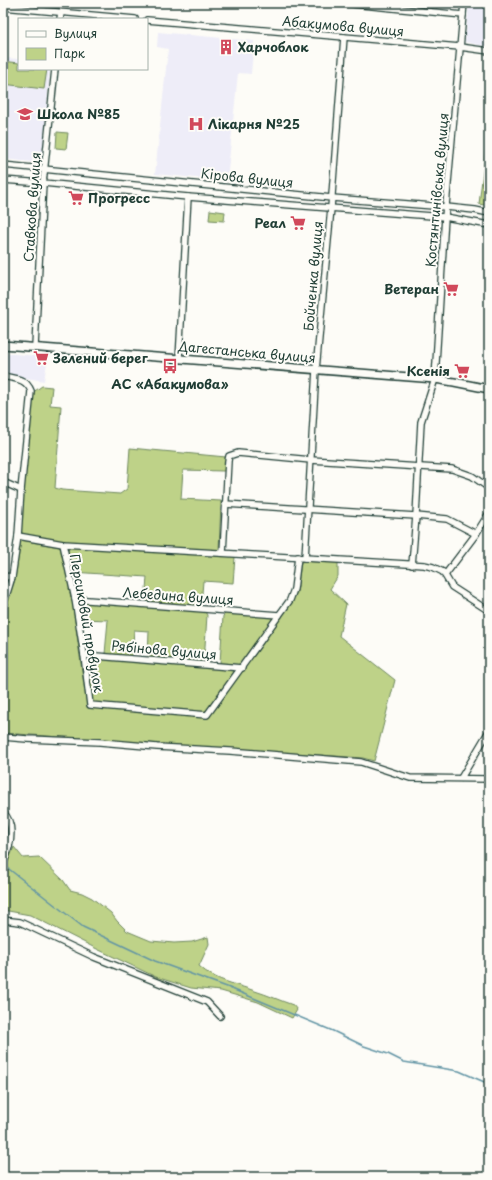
<svg xmlns="http://www.w3.org/2000/svg" width="492" height="1180" font-family="'Playpen Sans',sans-serif">
<rect width="100%" height="100%" fill="#fdfcf7"/>
<filter id="ink" filterUnits="userSpaceOnUse"><feTurbulence type="fractalNoise" baseFrequency=".025" numOctaves="2"/><feDisplacementMap in="SourceGraphic" scale="8" xChannelSelector="R" yChannelSelector="G"/><feConvolveMatrix kernelMatrix="1 2 1 2 8 2 1 2 1" color-interpolation-filters="sRGB"/></filter>
<g filter="url(#ink)">
<g fill="#eeedf8">
<polygon points="469,3 489,3 489,47 465,42"/>
<polygon points="158,32 254,41 251,74 238,73 227,181 155,174 168,49 157,47"/>
<polygon points="3,58 19,59 19,69 50,69 42,163 3,159"/>
<polygon points="3,353 48,357 44,381 3,374"/>
</g>
<g fill="#bed288" stroke="#6e885e">
<polygon points="3,61 19,63 19,69 47,69 44,89 3,84"/>
<polygon points="489,122 489,206 479,204"/>
<polygon points="57,132 68,133 66,149 56,148"/>
<polygon points="210,210 225,212 224,221 209,220"/>
<polygon points="42,386 52,387 50,405 61,406 55,488 62,490 120,494 127,489 130,448 226,457 225,471 223,471 183,470 181,499 221,501 219,550 65,543 20,534 32,393"/>
<polygon points="21,540 60,547 72,600 87,706 207,718 297,593 301,561 338,563 338,576 330,589 346,604 339,636 395,680 374,761 363,758 3,733 3,613 15,579"/>
<polygon points="72,546 235,557 233,583 203,581 201,606 145,602 147,577 72,572 68,549"/>
<polygon points="79,602 205,612 207,615 204,662 148,657 149,631 134,630 132,656 105,654 108,620 82,619"/>
<polygon points="226,613 276,617 243,665 220,663 223,616"/>
<polygon points="86,657 239,669 206,713 91,703"/>
<path d="M14,847L23,858L39,857L63,880L70,890L82,893L92,898L111,913L117,921L127,931L151,941L174,943L192,942L208,937L209,944L199,966C215,981 236,984 255,991C268,995 281,1001 293,1005L297,1010L292,1018L258,1002L221,991L191,988L156,977L97,949L30,915L3,910V874Z"/>
</g>
<g fill="none" stroke-linecap="round" stroke-linejoin="round">
<polyline stroke="#6295a5" stroke-width="1.5" points="5,866 83,927 155,961 227,987 333,1031 364,1046 388,1054 404,1062 459,1071 489,1084"/>
<defs>
<g id="minor">
<polyline points="342,3 463,15"/>
<polyline points="3,7 135,19"/>
<polyline points="60,19 61,13"/>
<polyline points="147,20 460,47 489,51"/>
<polyline points="3,165 332,198 446,207 475,210 489,213"/>
<polyline points="3,180 43,183 188,197 445,217 489,225"/>
<polyline points="35,347 43,183 55,69"/>
<polyline points="179,359 188,197"/>
<path d="M3,376C15,379 26,378 31,391L21,490L18,536L12,577L3,606"/>
<polyline points="3,482 21,490"/>
<polyline points="225,504 416,516 447,519 476,534"/>
<polyline points="18,536 63,544 305,558 316,370 331,208 344,37"/>
<polyline points="63,544 75,599 84,655 90,705 207,715 290,600 294,589 298,557"/>
<polyline points="223,553 228,461 229,456 238,453 311,460 452,469 472,476 489,488"/>
<polyline points="305,558 424,565 433,567 443,572 452,587 489,611"/>
<polyline points="412,565 416,516 421,422 435,379 445,217 464,3"/>
<polyline points="445,575 476,534 489,513"/>
<polyline points="3,576 12,577"/>
<polyline points="75,599 279,615"/>
<polyline points="84,655 242,668"/>
<polyline points="3,737 27,739 100,742 157,747 230,751 361,762 410,778 489,779"/>
<polyline points="461,778 489,731"/>
<path d="M3,812C17,826 10,848 3,864"/>
<polyline points="3,920 20,922 94,957 207,1002 220,1016"/>
</g>
<polyline id="tertiary" points="3,345 435,379 454,382 489,389"/>
</defs>
<use href="#minor" stroke="#1f3d34" stroke-width="8"/>
<use href="#tertiary" stroke="#1f3d34" stroke-width="10"/>
<use href="#minor" stroke="#fdfcf7" stroke-width="5.5"/>
<use href="#tertiary" stroke="#fdfcf7" stroke-width="7"/>
</g>
</g>
<defs>
<symbol id="building-bare" viewBox="-9 -9 18 18"><path d="M-4-6H4V6H1V3H-1V6H-4ZM-2.5-4.3h1.7v1.8h-1.7ZM.8-4.3h1.7v1.8H.8ZM-2.5-1h1.7V.8h-1.7ZM.8-1h1.7V.8H.8Z" fill="#d1495b" stroke="#fdfcf7" stroke-width="2.5" paint-order="stroke"/></symbol>
<symbol id="school-bare" viewBox="-9 -9 18 18"><path d="M0-5L7-2L0 1L-7-2ZM-4 1L0 2.5L4 1V4Q0 6-4 4Z" fill="#d1495b" stroke="#fdfcf7" stroke-width="2.5" paint-order="stroke"/></symbol>
<symbol id="hospital-bare" viewBox="-9 -9 18 18"><path d="M-5-5h3v3.5h4V-5h3V5h-3V1.5h-4V5h-3Z" fill="#d1495b" stroke="#fdfcf7" stroke-width="2.5" paint-order="stroke"/></symbol>
<symbol id="supermarket-bare" viewBox="-9 -9 18 18"><path d="M-6-5.5h2.5l.6 2H6L4.5 2H-2.5L-4.4-4H-6ZM-1.5 3.2a1.3 1.3 0 1 0 .1 0ZM3 3.2a1.3 1.3 0 1 0 .1 0Z" fill="#d1495b" stroke="#fdfcf7" stroke-width="2.5" paint-order="stroke"/></symbol>
<symbol id="bus-bare" viewBox="-9 -9 18 18"><path d="M-5-6H5V4H4V6H2V4H-2V6H-4V4H-5ZM-3.5-4V0h7V-4ZM-3.5 1.2v1.5H-2V1.2ZM2 1.2v1.5H3.5V1.2Z" fill="#d1495b" stroke="#fdfcf7" stroke-width="2.5" paint-order="stroke"/></symbol>
</defs>
<g fill-rule="evenodd">
<use href="#building-bare" x="215" y="36" width="22" height="22"/>
<use href="#school-bare" x="14" y="103" width="22" height="22"/>
<use href="#hospital-bare" x="185" y="113" width="22" height="22"/>
<use href="#supermarket-bare" x="65" y="187" width="22" height="22"/>
<use href="#supermarket-bare" x="287" y="212" width="22" height="22"/>
<use href="#supermarket-bare" x="440" y="278" width="22" height="22"/>
<use href="#supermarket-bare" x="30" y="347" width="22" height="22"/>
<use href="#bus-bare" x="159" y="355" width="22" height="22"/>
<use href="#supermarket-bare" x="451" y="360" width="22" height="22"/>
</g>
<g text-anchor="middle" stroke-width="4" stroke-linejoin="round" paint-order="stroke">
<g font-size="13" fill="#1f3d34" stroke="#fdfcf7">
<text transform="translate(343 26) rotate(5)" y="5">Абакумова вулиця</text>
<text transform="translate(247 178) rotate(6)" y="5">Кірова вулиця</text>
<text transform="translate(437 190) rotate(-85)" y="5">Костянтинівська вулиця</text>
<text transform="translate(32 207) rotate(-86)" y="5">Ставкова вулиця</text>
<text transform="translate(313 276) rotate(-85)" y="5">Бойченка вулиця</text>
<text transform="translate(247 352) rotate(5)" y="5">Дагестанська вулиця</text>
<text transform="translate(178 596) rotate(4)" y="5">Лебедина вулиця</text>
<text transform="translate(87 623) rotate(80)" y="5">Персиковий провулок</text>
<text transform="translate(164 650) rotate(5)" y="5">Рябінова вулиця</text>
</g>
<g font-size="13" font-weight="bold" fill="#1f3d34" stroke="#fdfcf7" text-anchor="start">
<text x="238" y="52">Харчоблок</text>
<text x="37" y="119">Школа №85</text>
<text x="208" y="129">Лікарня №25</text>
<text x="88" y="203">Прогресс</text>
<text x="286" y="228" text-anchor="end">Реал</text>
<text x="439" y="294" text-anchor="end">Ветеран</text>
<text x="53" y="363">Зелений берег</text>
<text x="450" y="376" text-anchor="end">Ксенія</text>
<text x="170" y="389" text-anchor="middle">АС «Абакумова»</text>
</g>
</g>
<rect width="492" height="1180" fill="none" stroke="#fdfcf7" stroke-width="16"/>
<rect x="8" y="8" width="476" height="1164" fill="none" stroke="#1f3d34" stroke-width="1.5" filter="url(#ink)"/>
<rect x="18" y="18" width="130" height="52" fill="#fdfcf7" stroke="#a4b0a9"/>
<rect x="26" y="31" width="20" height="6" fill="#fdfcf7" stroke="#a4b0a9"/>
<text x="54" y="38" font-size="12" fill="#1f3d34">Вулиця</text>
<rect x="26" y="48" width="20" height="12" fill="#bed288" stroke="#a4b0a9"/>
<text x="54" y="58" font-size="12" fill="#1f3d34">Парк</text>
</svg>
